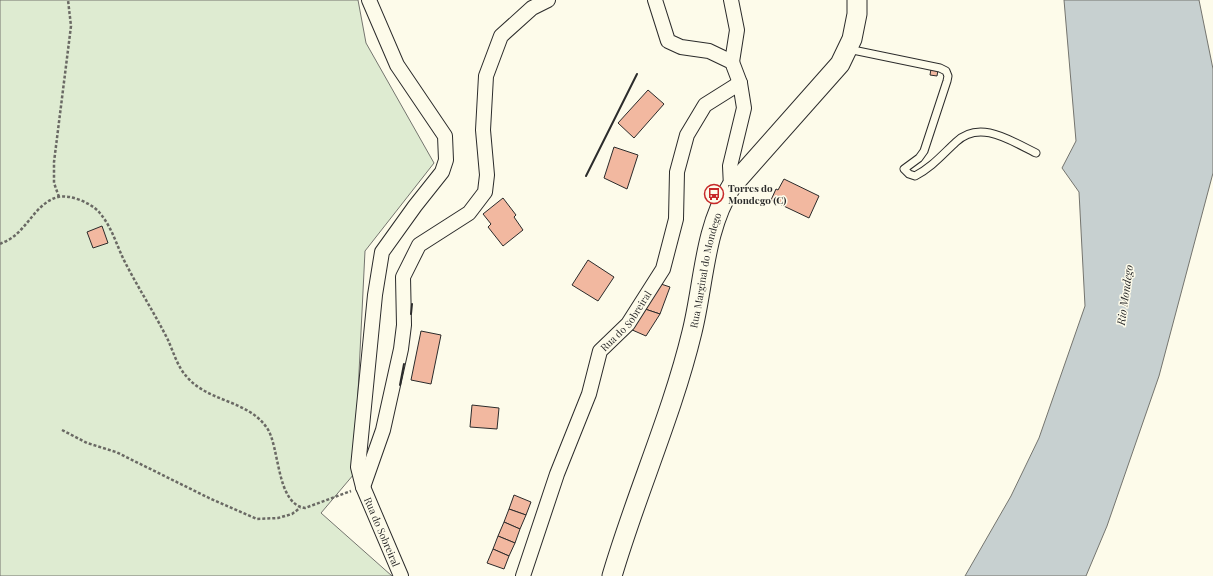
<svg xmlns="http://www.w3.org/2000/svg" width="1213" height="576" font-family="'Playfair Display',serif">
<rect width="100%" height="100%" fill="#fdfbea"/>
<polygon fill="#deebd1" stroke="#74746e" points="0,0 358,0 366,43 434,163 365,251 354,474 321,513 392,576 0,576"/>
<polygon fill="#c7d0d0" stroke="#74746e" points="1064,0 1199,0 1213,69 1213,173 1159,376 1107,526 1086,576 965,576 1011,496 1039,438 1085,306 1079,192 1062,168 1076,141"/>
<g fill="#f2b8a0" stroke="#2b2b2b">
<polygon points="931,69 938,70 937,76 930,75"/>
<polygon points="648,90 664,104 634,138 618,123"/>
<polygon points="614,147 638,155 627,189 604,178"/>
<polygon points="784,179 819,196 809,218 771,200 776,189 778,190"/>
<polygon points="503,198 516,215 514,217 523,230 503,246 488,227 491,224 483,214"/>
<polygon points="102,226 108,243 93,248 87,232"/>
<polygon points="588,260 614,277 598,301 572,285"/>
<polygon points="658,283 670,287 660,314 645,309"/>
<polygon points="645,309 660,314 646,336 630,329"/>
<polygon points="421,331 441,335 431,384 411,380"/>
<polygon points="472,405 499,408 497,429 470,427"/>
<polygon points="514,495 531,502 526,515 509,509"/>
<polygon points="509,509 526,515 520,529 504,522"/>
<polygon points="504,522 520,529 515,543 498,536"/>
<polygon points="498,536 515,543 509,556 493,549"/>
<polygon points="493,549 509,556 504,569 487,563"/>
</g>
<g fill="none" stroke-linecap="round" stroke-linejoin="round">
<defs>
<path id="service" d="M848,49L940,68L946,71L948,76L947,81L924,151L919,158L904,169L909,174L915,176C931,168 942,155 956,142C980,119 1011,141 1036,153"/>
<g id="minor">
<path id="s1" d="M369,0L397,65L445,136L446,160L442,172L415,206L382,252L375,295L358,467L363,487L401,576"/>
<polyline points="655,0 668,41 681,47 709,51 732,62 740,83 744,108 730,166 731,187"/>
<polyline points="731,0 737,30 732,62"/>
<polyline points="363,487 383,430 401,349 404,325 403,277 419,245 469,213 485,192 487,175 483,130 486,76 501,36 532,8 548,0"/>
<path id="s2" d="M523,576L557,474L589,394L600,351L628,324L663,269L676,219L677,172L687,135L705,105L740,83"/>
</g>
<g id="secondary">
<path id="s3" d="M612,576C636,494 672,415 692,332C704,284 704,229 731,187L840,64L852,39L857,14V0"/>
</g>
</defs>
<use href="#service" stroke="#2b2b2b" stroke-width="9"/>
<use href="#minor" stroke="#2b2b2b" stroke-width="16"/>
<use href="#secondary" stroke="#2b2b2b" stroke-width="21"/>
<g stroke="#6a6964" stroke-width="2.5" stroke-dasharray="3 2" stroke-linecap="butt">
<polyline points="59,197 54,183 54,162 71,26 68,0"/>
<path d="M0,244C4,242 9,240 13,237C29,225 38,202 58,197C70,194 91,203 99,212C113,228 117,248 127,266C140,291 155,314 168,340C173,351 178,368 187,377C208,402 248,400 267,428C280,447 276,504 305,508L351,491"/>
<polyline points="62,430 87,443 116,452 209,498 257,519 278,518 292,514 300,508"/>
</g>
<use href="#service" stroke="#fdfbea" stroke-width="7"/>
<use href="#minor" stroke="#fdfbea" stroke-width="14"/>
<use href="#secondary" stroke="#fdfbea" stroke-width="19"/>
<g stroke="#2b2b2b" stroke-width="2">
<polyline points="586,176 637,74"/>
<polyline points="411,314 412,304"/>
<polyline points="400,385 404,364"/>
</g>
</g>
<defs>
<symbol id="bus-ring" viewBox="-11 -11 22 22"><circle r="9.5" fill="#fdfbea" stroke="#c62828" stroke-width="1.5"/><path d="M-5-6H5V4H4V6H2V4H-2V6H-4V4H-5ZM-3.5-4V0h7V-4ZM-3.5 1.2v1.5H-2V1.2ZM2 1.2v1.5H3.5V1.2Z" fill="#c62828"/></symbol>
</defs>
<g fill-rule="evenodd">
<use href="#bus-ring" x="703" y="183" width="22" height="22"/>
</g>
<g text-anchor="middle" stroke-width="3" stroke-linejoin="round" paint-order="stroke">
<g font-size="10" font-weight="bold" fill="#2b2b2b" stroke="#fdfbea" text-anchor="start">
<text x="728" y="192">Torres do<tspan x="728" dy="12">Mondego (C)</tspan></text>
</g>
<g font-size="10" fill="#2b2b2b" stroke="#fdfbea">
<text dy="4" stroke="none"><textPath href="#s3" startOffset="320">Rua Marginal do Mondego</textPath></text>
<text dy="4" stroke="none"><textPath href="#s2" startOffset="278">Rua do Sobreiral</textPath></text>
<text dy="4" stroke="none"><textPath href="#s1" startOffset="579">Rua do Sobreiral</textPath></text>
</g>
<g font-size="11" font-style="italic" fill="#2b2b2b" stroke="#fdfbea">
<text transform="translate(1125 295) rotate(-82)" y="4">Rio Mondego</text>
</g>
</g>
</svg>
